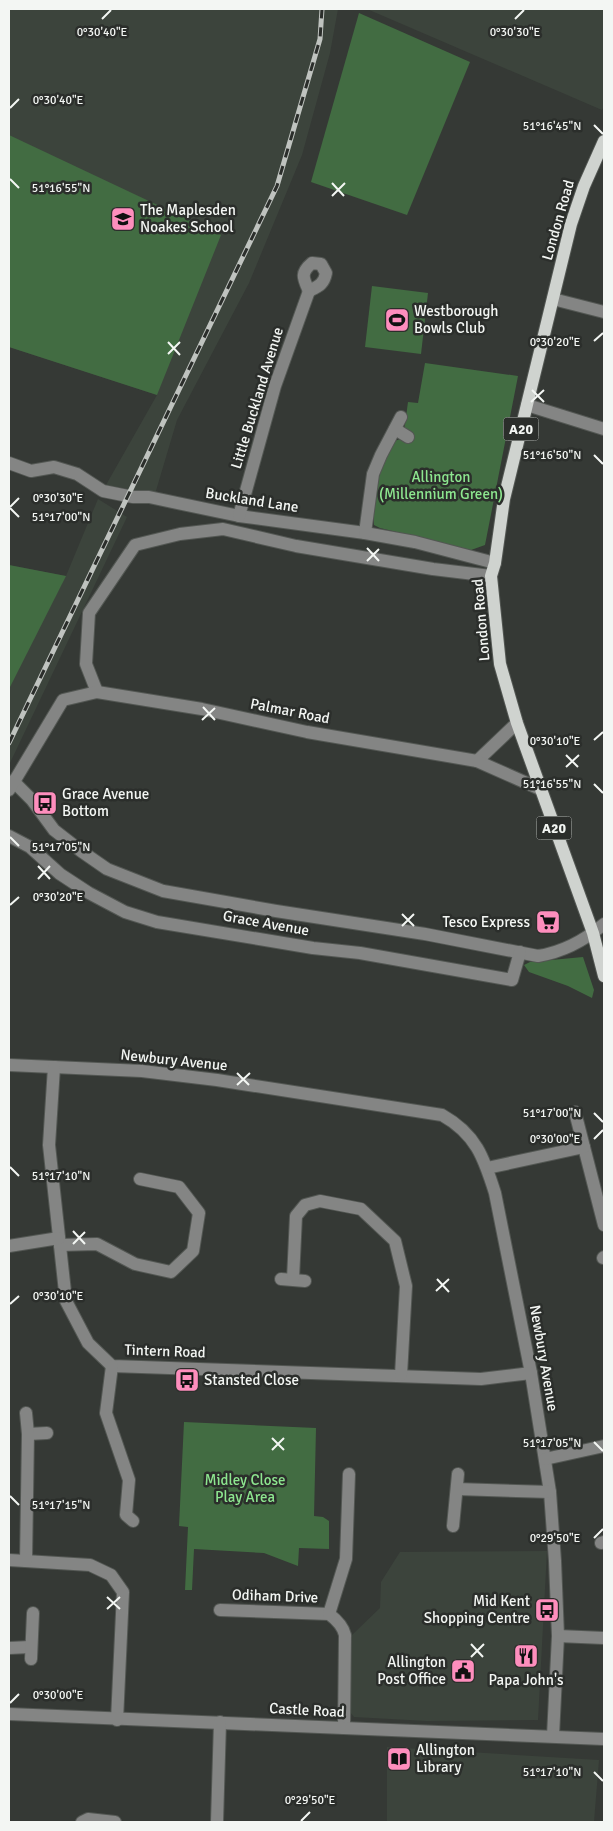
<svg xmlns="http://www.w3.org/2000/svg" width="613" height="1831" font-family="Signika,sans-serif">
<rect width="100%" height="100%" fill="#353935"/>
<g fill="#3c443c">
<polygon points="9,9 338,9 330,53 302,155 249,283 177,420 155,494 106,485 157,395 9,347"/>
<polygon points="367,9 604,9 604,106 602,110"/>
<polygon points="98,499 127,517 9,765 9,565 66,576"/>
<polygon points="547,1551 538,1720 427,1721 354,1717 350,1712 352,1635 380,1608 381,1582 400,1552"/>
<polygon points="387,1747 599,1760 594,1822 387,1822"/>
</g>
<g fill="#426c42">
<polygon points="359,13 470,62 407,215 311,182"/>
<polygon points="9,135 221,235 157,395 9,347"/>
<polygon points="372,286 428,293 421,354 365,347"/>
<path d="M425,363L518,376L485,545L471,550L380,528L374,525V517L371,516L378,472L394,441L401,439C406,427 406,415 408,402L418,403Z"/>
<polygon points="9,565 66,576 9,689"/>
<polygon points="583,957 594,990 592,998 568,986 529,972 524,965 530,962"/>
<polygon points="184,1422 316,1428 314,1516 323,1517 329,1521 329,1549 299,1548 298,1566 264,1553 194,1549 192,1590 185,1590 188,1527 179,1526"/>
</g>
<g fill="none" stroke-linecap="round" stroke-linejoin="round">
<defs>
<g id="minor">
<path d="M312,263L321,264L326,273C324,284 319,286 309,291C303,278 300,273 312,263Z"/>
<polyline points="553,299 604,312"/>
<polyline points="527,405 604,429"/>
<polyline points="395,429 408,437"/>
<polyline points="9,463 31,471 54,467 77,474 103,491 133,497 149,497 239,516 365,533 415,542 495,563"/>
<polyline points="239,516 275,386 309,291"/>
<polyline points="365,533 373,474 381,455 401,417"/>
<polyline points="97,692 86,664 89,613 135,545 180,534 223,529 296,546 433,569 491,576"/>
<polyline points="477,761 517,723"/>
<path d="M13,781L32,800L54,830L81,851L107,869L163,891L276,911L425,934L538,956C563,952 585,940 604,924"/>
<polyline points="9,790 63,700 97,692 202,709 307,732 477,761 540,789"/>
<polyline points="9,836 30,847 60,874 89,893 125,912 157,922 313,948 360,953 512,980 520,952"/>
<path d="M9,1065L142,1071L217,1080L442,1115C476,1134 484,1158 495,1193L531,1373L550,1492L555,1561L558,1636L553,1736"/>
<polyline points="54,1067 49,1145 66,1301 88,1343 112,1366 481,1379 531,1373"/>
<polyline points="575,1112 604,1225"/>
<polyline points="487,1168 584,1147"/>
<polyline points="60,1245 97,1244 135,1264 171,1272 193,1251 199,1213 179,1187 140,1179"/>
<polyline points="9,1246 59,1238"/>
<polyline points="603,1258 604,1257"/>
<polyline points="281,1279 305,1281"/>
<polyline points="293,1279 296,1216 305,1205 320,1201 361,1209 395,1241 406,1286 401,1375"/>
<polyline points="112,1366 106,1413 129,1480 126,1515 133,1521"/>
<polyline points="28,1434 47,1433"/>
<polyline points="545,1459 604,1446"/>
<polyline points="457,1489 550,1492"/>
<polyline points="453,1526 458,1474"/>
<polyline points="601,1543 604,1542"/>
<polyline points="9,1560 90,1565 111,1575 123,1592 117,1720"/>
<polyline points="26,1561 28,1434 26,1413"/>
<path d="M220,1610L329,1614C337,1620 343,1626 345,1635L344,1728"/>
<polyline points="329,1614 346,1559 349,1474"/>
<polyline points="558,1636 604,1638"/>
<polyline points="9,1648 30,1647"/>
<polyline points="31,1659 33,1613"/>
<polyline points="9,1714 604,1739"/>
<polyline points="82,1822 88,1819 115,1822"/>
<polyline points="217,1822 220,1722"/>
</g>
<polyline id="major" points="604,141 584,186 571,224 504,499 495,563 491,576 500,664 517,723 593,933 604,976"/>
</defs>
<use href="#minor" stroke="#535753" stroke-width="14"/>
<use href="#major" stroke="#535753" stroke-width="14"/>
<use href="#minor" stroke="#848584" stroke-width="12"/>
<use href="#major" stroke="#cfd3cf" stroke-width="12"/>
<defs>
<polyline id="rail" points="9,743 277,186 320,39 322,9"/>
</defs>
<use href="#rail" stroke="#bfc3bf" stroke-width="5"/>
<use href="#rail" stroke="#2b2e2b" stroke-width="3" stroke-dasharray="9" stroke-linecap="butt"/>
</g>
<path fill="none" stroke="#f3f6f3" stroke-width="2" d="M102,19L111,10M515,19L524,10M10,108L19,99M594,125L603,134M10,179L19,188M332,183L344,196M332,196L345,183M594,341L603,333M168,342L180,355M168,354L180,342M532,390L544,402M531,402L544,390M594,455L603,464M10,507L19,498M10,508L19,517M367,548L379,561M367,561L379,549M203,707L215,720M202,720L215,708M594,740L603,732M566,755L578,767M566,767L579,755M594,784L603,793M10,837L19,846M38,866L50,879M38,879L50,866M10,905L19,897M402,914L414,926M402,926L414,914M237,1073L249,1085M237,1085L250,1073M594,1113L603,1122M594,1139L603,1130M10,1167L19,1176M73,1231L85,1244M73,1244L85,1232M437,1279L449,1292M436,1291L449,1279M10,1304L19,1296M272,1438L284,1450M594,1442L603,1451M272,1450L284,1438M10,1496L19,1505M594,1538L603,1529M107,1597L120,1609M107,1609L120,1597M471,1644L483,1657M471,1657L484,1644M10,1703L19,1694M594,1772L603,1781M301,1821L310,1812"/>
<defs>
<symbol id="school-square" viewBox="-11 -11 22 22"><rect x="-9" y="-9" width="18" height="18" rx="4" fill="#fe8ebd" stroke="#2b2e2b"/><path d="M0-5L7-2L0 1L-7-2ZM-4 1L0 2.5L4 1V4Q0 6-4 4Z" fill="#111"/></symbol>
<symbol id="stadium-square" viewBox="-11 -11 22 22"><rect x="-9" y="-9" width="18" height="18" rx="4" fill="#fe8ebd" stroke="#2b2e2b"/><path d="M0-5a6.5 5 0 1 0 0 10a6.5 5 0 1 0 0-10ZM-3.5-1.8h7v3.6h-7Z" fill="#111"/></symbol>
<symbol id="bus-square" viewBox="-11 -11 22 22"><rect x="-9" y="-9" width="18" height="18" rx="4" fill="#fe8ebd" stroke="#2b2e2b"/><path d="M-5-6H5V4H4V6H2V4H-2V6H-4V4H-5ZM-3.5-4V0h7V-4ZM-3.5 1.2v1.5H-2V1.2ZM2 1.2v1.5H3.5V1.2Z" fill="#111"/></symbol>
<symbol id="supermarket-square" viewBox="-11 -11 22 22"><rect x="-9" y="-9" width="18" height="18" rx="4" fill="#fe8ebd" stroke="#2b2e2b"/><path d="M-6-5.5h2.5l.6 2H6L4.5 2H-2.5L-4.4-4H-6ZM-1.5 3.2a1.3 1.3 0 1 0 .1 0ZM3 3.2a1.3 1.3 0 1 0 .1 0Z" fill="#111"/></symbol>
<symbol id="restaurant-square" viewBox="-11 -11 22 22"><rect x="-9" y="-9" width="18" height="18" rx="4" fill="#fe8ebd" stroke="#2b2e2b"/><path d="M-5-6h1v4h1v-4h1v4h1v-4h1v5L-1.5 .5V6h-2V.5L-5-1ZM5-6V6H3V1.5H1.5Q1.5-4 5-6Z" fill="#111"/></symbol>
<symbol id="civic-square" viewBox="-11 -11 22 22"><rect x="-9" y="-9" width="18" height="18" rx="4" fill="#fe8ebd" stroke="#2b2e2b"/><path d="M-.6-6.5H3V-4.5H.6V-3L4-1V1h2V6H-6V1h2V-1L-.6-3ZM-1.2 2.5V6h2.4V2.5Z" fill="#111"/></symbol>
<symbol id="library-square" viewBox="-11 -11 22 22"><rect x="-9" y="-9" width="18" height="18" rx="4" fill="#fe8ebd" stroke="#2b2e2b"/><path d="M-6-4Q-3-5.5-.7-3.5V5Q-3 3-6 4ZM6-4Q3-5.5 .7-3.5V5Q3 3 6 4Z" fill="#111"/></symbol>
</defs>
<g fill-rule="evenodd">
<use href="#school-square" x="109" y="205" width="28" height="28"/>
<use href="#stadium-square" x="383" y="306" width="28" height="28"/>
<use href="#bus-square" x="31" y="789" width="28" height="28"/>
<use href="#supermarket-square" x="534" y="908" width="28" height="28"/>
<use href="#bus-square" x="173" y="1366" width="28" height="28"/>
<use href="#bus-square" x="533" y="1596" width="28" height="28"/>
<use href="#restaurant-square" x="512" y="1642" width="28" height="28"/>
<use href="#civic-square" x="449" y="1657" width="28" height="28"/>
<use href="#library-square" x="385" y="1745" width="28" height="28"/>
</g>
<g text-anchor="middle" stroke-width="5" stroke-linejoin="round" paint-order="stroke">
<g fill="#2b2e2b" stroke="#b7bab7" stroke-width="1">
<rect x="503.5" y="417.5" width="35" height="23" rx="4"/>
<rect x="536.5" y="816.5" width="35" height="23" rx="4"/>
</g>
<g font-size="14" font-weight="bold" fill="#f3f6f3">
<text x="521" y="434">A20</text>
<text x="554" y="833">A20</text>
</g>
<g font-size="15" fill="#f3f6f3" stroke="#2b2e2b" text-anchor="start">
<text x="140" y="215">The Maplesden<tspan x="140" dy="17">Noakes School</tspan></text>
<text x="414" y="316">Westborough<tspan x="414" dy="17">Bowls Club</tspan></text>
<text x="62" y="799">Grace Avenue<tspan x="62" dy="17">Bottom</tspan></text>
<text x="530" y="927" text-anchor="end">Tesco Express</text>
<text x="204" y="1385">Stansted Close</text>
<text x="530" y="1606" text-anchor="end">Mid Kent<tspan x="530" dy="17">Shopping Centre</tspan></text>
<text x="446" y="1667" text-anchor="end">Allington<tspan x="446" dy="17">Post Office</tspan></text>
<text x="526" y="1685" text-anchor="middle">Papa John's</text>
<text x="416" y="1755">Allington<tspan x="416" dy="17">Library</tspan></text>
</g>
<g font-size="15" fill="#f3f6f3" stroke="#2b2e2b">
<text transform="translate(558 220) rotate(-74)" y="5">London Road</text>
<text transform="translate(257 398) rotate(-73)" y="5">Little Buckland Avenue</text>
<text transform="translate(252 500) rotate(9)" y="5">Buckland Lane</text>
<text transform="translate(481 620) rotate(-95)" y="5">London Road</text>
<text transform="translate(290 711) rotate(11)" y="5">Palmar Road</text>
<text transform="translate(266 923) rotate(10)" y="5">Grace Avenue</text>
<text transform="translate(174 1060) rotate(6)" y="5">Newbury Avenue</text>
<text transform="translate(165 1351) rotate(2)" y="5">Tintern Road</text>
<text transform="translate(544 1358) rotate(80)" y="5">Newbury Avenue</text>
<text transform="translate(275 1596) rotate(2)" y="5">Odiham Drive</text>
<text transform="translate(307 1710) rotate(3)" y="5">Castle Road</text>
</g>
<g font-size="15" fill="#8de68f" stroke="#2b2e2b">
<text x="441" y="482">Allington<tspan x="441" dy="17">(Millennium Green)</tspan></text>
<text x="245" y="1485">Midley Close<tspan x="245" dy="17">Play Area</tspan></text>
</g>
</g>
<g font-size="12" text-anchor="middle" fill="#f3f6f3" stroke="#2b2e2b" stroke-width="5" stroke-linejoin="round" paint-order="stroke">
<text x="102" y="36">0°30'40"E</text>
<text x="515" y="36">0°30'30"E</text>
<text x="58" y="104">0°30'40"E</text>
<text x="552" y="130">51°16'45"N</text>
<text x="61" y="192">51°16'55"N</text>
<text x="555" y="346">0°30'20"E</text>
<text x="552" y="459">51°16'50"N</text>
<text x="58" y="502">0°30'30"E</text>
<text x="61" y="521">51°17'00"N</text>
<text x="555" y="745">0°30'10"E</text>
<text x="552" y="788">51°16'55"N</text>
<text x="61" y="851">51°17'05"N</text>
<text x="58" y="901">0°30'20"E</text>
<text x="552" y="1117">51°17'00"N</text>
<text x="555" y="1143">0°30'00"E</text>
<text x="61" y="1180">51°17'10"N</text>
<text x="58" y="1300">0°30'10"E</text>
<text x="552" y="1447">51°17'05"N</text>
<text x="61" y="1509">51°17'15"N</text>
<text x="555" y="1542">0°29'50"E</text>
<text x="58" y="1699">0°30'00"E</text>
<text x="552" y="1776">51°17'10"N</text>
<text x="310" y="1804">0°29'50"E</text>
</g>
<rect width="613" height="1831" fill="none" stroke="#f3f6f3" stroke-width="20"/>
</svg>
